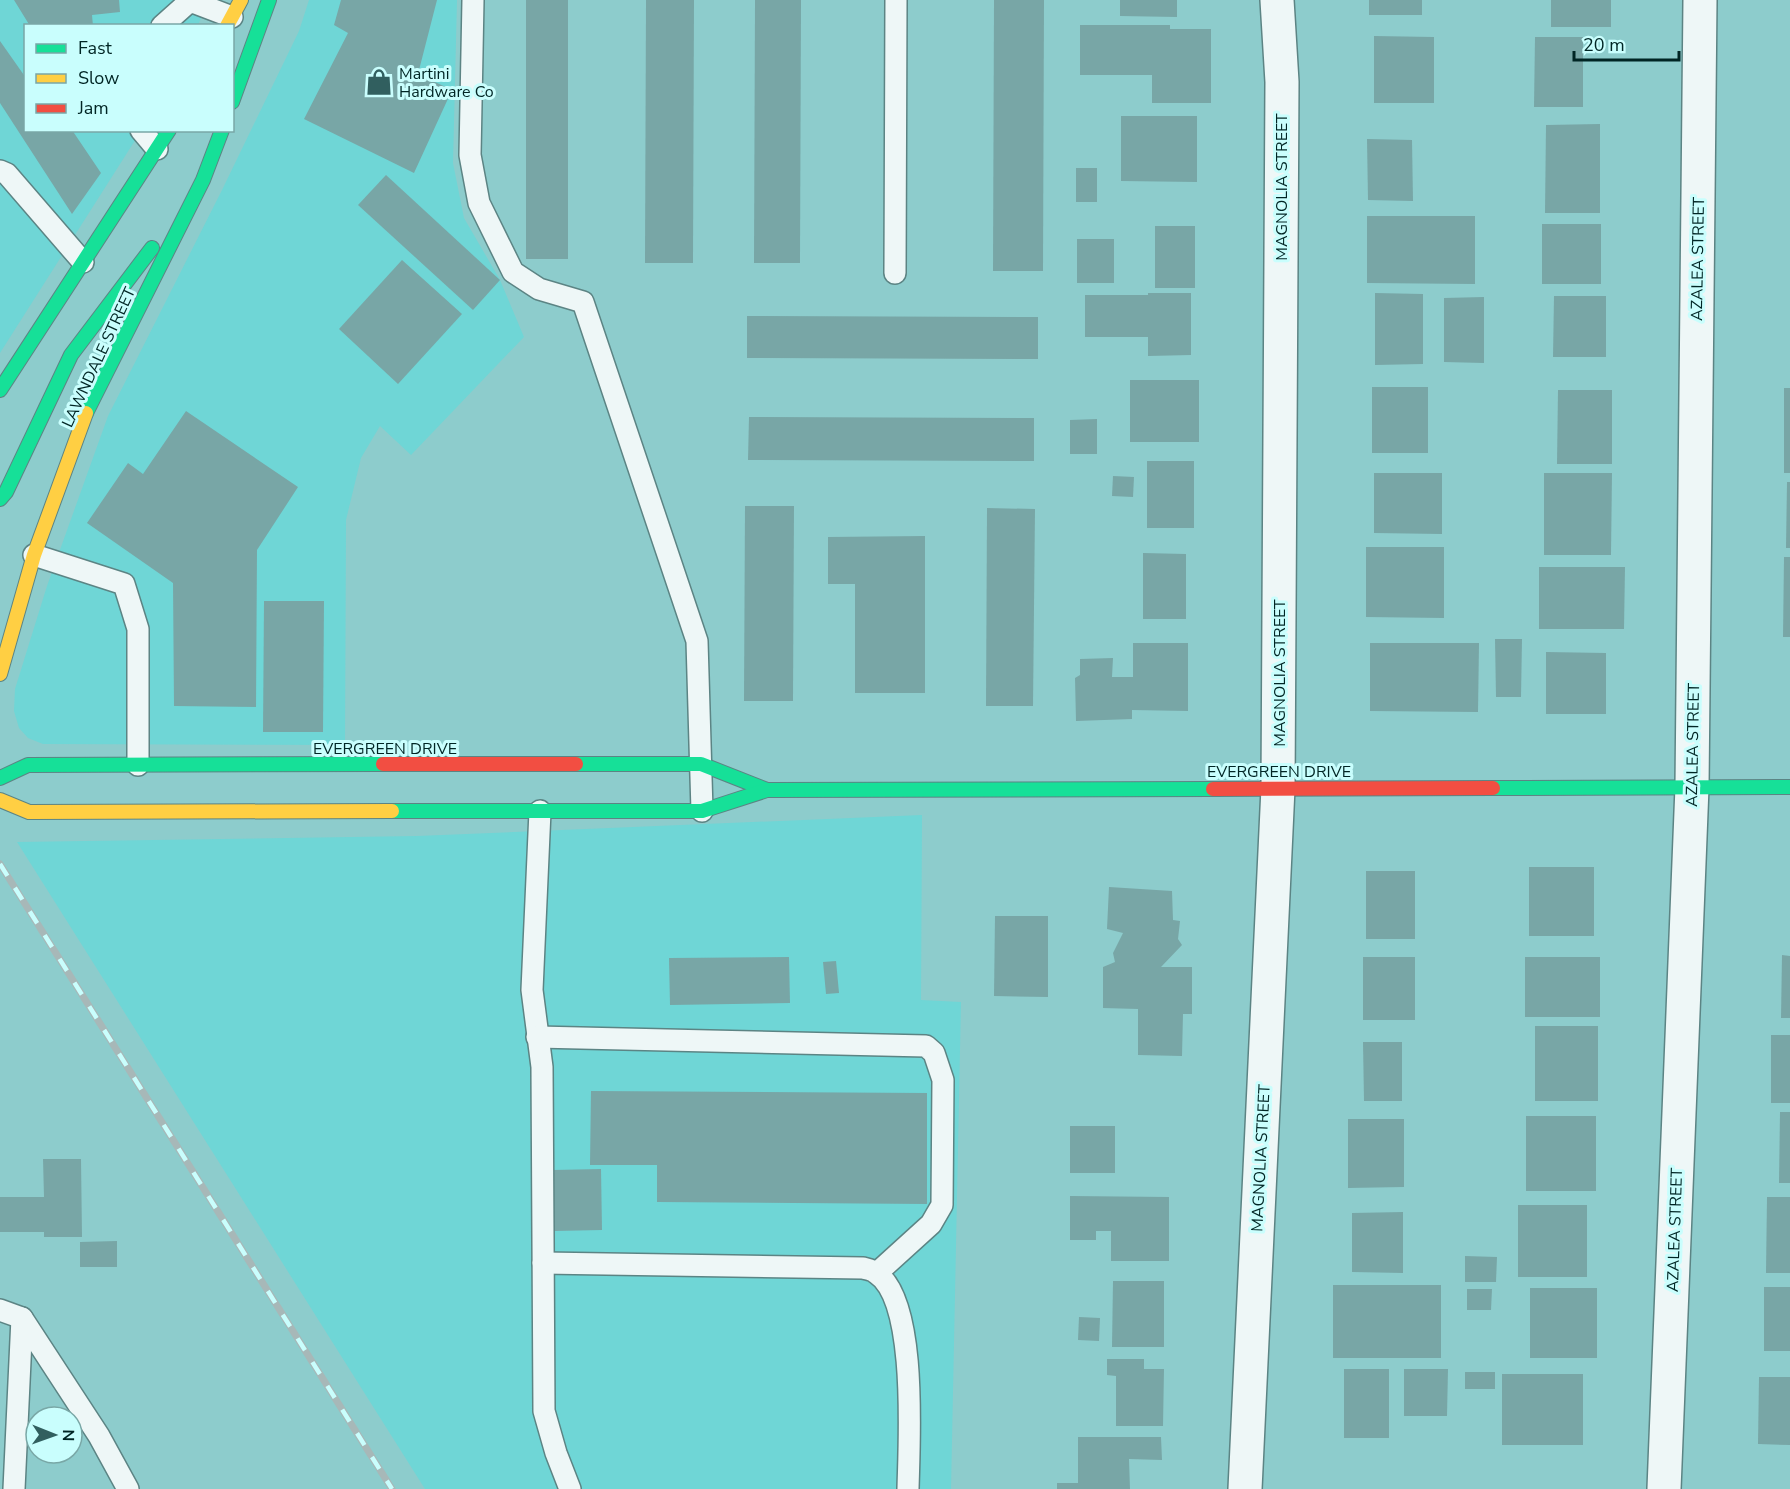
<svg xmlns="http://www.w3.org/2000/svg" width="1790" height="1489" font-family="'Nunito Sans',sans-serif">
<rect width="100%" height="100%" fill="#8dcccc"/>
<g fill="#6fd6d6">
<polygon points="0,0 209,0 198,25 26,26 26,130 141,131 0,353"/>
<polygon points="309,0 457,0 453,163 464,218 500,280 524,337 411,455 380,426 361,458 346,520 345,745 43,744 28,738 19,728 14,711 15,689 47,586 108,416 222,190 299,31"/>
<polygon points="922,815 921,1000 961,1002 951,1489 425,1489 17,842 417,836"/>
</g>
<g fill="#78a6a6">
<polygon points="14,0 119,0 120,12 92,15 93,26 30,26"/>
<polygon points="341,0 437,0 418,74 452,90 414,173 304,119 348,33 334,25"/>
<rect x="526" y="0" width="42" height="259"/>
<polygon points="646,0 694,0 693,263 645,263"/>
<polygon points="755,0 801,0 800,263 754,263"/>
<polygon points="994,0 1044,0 1043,271 993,271"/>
<polygon points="1120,0 1177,0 1177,17 1120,16"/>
<rect x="1369" y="0" width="53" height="15"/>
<rect x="1551" y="0" width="60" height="27"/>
<polygon points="1080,25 1170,25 1170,29 1211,29 1211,103 1152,103 1152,75 1080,75"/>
<polygon points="1374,36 1434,37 1434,103 1374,103"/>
<polygon points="1535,37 1583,37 1583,107 1534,107"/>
<polygon points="0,41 26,78 26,130 72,130 101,173 72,214 0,103"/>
<polygon points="1121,116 1197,116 1197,182 1121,181"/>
<polygon points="1600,124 1600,213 1545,213 1546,125"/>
<polygon points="1367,139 1412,140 1413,201 1368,200"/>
<rect x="1076" y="168" width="21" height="34"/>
<polygon points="386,175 500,280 473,310 358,205"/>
<polygon points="1367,216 1475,216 1475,284 1367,283"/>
<rect x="1542" y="224" width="59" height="60"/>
<rect x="1155" y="226" width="40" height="62"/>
<rect x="1077" y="239" width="37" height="44"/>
<polygon points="402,260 462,314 398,384 339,329"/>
<polygon points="1148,293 1191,293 1191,355 1148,356 1148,337 1085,337 1085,295 1148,295"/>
<polygon points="1375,293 1423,294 1423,364 1375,365"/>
<polygon points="1554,296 1606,296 1606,357 1553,357"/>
<polygon points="1484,297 1484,363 1444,362 1444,298"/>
<polygon points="747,316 1038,317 1038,359 747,358"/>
<rect x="1130" y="380" width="69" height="62"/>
<rect x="1372" y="387" width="56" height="66"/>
<rect x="1784" y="388" width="6" height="85"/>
<polygon points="1558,390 1612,390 1612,464 1557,464"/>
<polygon points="186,411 298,487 257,550 256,707 174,706 173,583 87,523 128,463 143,474"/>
<polygon points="749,417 1034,418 1034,461 748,460"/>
<polygon points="1097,419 1097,454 1070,454 1070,420"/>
<rect x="1147" y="461" width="47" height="67"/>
<polygon points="1374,473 1442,473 1442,534 1374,533"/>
<polygon points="1544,473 1612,473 1611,555 1544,555"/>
<polygon points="1113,476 1134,477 1133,497 1112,496"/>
<polygon points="1787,482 1790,482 1790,548 1786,548"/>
<polygon points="745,506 794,506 793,701 744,701"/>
<polygon points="987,508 1035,509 1033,706 986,706"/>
<polygon points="925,536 925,693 855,693 855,584 828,584 828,537"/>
<polygon points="1366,547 1444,547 1444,618 1366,617"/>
<polygon points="1143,553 1186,554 1186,619 1143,619"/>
<polygon points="1784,557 1790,557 1790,637 1783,637"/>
<polygon points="1539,567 1625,567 1624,629 1539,629"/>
<polygon points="264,601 324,601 323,732 263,732"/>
<polygon points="1495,639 1522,639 1521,697 1496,697"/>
<polygon points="1133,643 1188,643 1188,711 1132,710 1132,719 1076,721 1075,678 1080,675 1080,659 1113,658 1112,677 1133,677"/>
<polygon points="1370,643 1479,643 1478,712 1370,711"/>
<polygon points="1546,652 1606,653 1606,714 1546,714"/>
<rect x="1529" y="867" width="65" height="69"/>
<rect x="1366" y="871" width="49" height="68"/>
<polygon points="1109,887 1172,891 1173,920 1180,921 1178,939 1182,945 1161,967 1192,967 1192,1014 1183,1014 1182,1056 1138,1055 1138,1009 1103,1008 1103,967 1115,962 1113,953 1123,933 1107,929"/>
<polygon points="995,916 1048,916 1048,997 994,996"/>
<polygon points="1782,955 1790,956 1790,1018 1781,1018"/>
<polygon points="789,957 790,1003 670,1005 669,958"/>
<rect x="1363" y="957" width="52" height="63"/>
<rect x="1525" y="957" width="75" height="60"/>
<polygon points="836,961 839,993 826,994 823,962"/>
<rect x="1535" y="1026" width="63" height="75"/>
<rect x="1771" y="1035" width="19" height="68"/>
<polygon points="1363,1042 1402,1042 1402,1101 1364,1101"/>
<polygon points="591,1091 927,1093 927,1204 657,1202 657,1165 590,1165"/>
<polygon points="1780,1112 1790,1112 1790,1183 1779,1183"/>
<rect x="1526" y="1116" width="70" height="75"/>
<polygon points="1348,1119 1404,1119 1404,1187 1348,1188"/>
<rect x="1070" y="1126" width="45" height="47"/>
<polygon points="43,1159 81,1159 82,1237 44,1237 44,1232 0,1232 0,1197 44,1197"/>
<polygon points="601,1169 602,1230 554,1231 553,1170"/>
<polygon points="1070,1196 1169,1197 1169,1261 1111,1261 1111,1231 1096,1231 1096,1240 1070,1240"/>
<polygon points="1767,1197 1790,1197 1790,1273 1766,1273"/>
<rect x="1518" y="1205" width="69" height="72"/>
<polygon points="1403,1212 1403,1273 1352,1272 1352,1213"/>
<polygon points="117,1241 117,1267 80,1267 80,1242"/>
<polygon points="1465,1256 1497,1257 1496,1282 1465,1282"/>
<polygon points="1113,1281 1164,1281 1164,1347 1112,1347"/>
<rect x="1333" y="1285" width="108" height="73"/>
<rect x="1764" y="1287" width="26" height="64"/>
<rect x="1530" y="1288" width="67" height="70"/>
<polygon points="1467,1289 1492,1289 1491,1310 1467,1310"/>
<polygon points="1079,1317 1100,1318 1099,1341 1078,1340"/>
<polygon points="1107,1359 1144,1359 1144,1369 1164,1369 1163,1426 1116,1426 1116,1376 1107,1375"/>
<rect x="1344" y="1369" width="45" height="69"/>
<polygon points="1404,1369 1448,1369 1447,1416 1404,1416"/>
<rect x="1465" y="1372" width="30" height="17"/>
<rect x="1502" y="1374" width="81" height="71"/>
<polygon points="1759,1377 1790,1377 1790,1445 1758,1444"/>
<polygon points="1078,1437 1161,1437 1162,1460 1129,1459 1130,1489 1057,1489 1057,1483 1078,1483"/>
</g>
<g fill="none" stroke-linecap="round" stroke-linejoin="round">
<defs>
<g id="lane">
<polyline points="473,0 470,155 479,203 513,272 539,289 583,302 697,641 702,811"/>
<polyline points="162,26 190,1 232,17"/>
<polyline points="141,130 157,149"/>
<polyline points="0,171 7,174 83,262"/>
<polyline points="895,273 896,0"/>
<polyline points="34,555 124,584 138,629 138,765"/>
<polyline points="540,811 532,990 542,1067 544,1411 556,1453 570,1489"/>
<polyline points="537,1037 926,1046 934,1053 943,1080 942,1205 931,1224 877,1273"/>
<path d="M543,1263L863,1268C867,1269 873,1270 876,1273C918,1300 909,1443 908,1489"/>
<polyline points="0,1310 22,1318 99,1436 128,1489"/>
<polyline points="14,1489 22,1318"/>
</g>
<g id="street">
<polyline points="1245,1489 1278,788 1282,82 1277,0"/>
<polyline points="1664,1489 1692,787 1700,0"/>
</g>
<g id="fast">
<polyline points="232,102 269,0"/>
<polyline points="0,390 169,130"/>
<polyline points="86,413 203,180 222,130"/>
<polyline points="0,499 6,492 71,355 152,248"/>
<polyline points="576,764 701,764 767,790"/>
<polyline points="0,778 28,765 383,764"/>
<polyline points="1493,788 1790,787"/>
<polyline points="392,811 702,811 767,790 1213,789"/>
</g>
<g id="slow">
<polyline points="227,26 241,0"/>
<polyline points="0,674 34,555 86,413"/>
<polyline points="0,800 29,812 392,811"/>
</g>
<g id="jam">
<polyline points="383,764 576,764"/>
<polyline points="1213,789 1493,788"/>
</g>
</defs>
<use href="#lane" stroke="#5c8484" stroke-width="24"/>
<use href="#street" stroke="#5c8484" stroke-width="36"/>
<use href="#fast" stroke="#5c8484" stroke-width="16"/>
<use href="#slow" stroke="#5c8484" stroke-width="16"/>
<use href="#jam" stroke="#5c8484" stroke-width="16"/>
<use href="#lane" stroke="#eef7f7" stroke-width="21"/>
<use href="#street" stroke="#eef7f7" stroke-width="33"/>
<use href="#fast" stroke="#16e098" stroke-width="14"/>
<use href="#slow" stroke="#ffcf43" stroke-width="14"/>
<use href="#jam" stroke="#f24e42" stroke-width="14"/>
<defs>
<polyline id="rail" points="0,864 392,1489"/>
</defs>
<use href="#rail" stroke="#a7b8b8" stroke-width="7"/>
<use href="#rail" stroke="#c9fefd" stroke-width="4.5" stroke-dasharray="14" stroke-linecap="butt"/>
</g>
<defs>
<symbol id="shop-bare" viewBox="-9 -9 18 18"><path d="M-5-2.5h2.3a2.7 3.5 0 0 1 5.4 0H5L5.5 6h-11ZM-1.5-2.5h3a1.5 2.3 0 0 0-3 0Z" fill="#315f5f" stroke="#c9fefd" stroke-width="2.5" paint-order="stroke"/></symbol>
</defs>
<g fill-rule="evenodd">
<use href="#shop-bare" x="360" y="63" width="38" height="38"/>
</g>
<g text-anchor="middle" stroke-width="6" stroke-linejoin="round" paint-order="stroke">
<g font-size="16" fill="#002524" stroke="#c9fefd" text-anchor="start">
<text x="399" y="79">Martini<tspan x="399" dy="18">Hardware Co</tspan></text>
</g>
<g font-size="16" fill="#002524" stroke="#c9fefd">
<text transform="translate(1281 187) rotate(-90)" y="6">MAGNOLIA STREET</text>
<text transform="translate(1697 259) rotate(-89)" y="6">AZALEA STREET</text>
<text transform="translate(98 357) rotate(-65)" y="6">LAWNDALE STREET</text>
<text transform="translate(1279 673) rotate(-90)" y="6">MAGNOLIA STREET</text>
<text transform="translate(1692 745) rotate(-89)" y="6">AZALEA STREET</text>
<text x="385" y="754">EVERGREEN DRIVE</text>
<text x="1279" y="777">EVERGREEN DRIVE</text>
<text transform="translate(1260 1158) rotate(-87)" y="6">MAGNOLIA STREET</text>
<text transform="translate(1674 1230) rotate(-88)" y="6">AZALEA STREET</text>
</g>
</g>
<rect x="24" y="24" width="210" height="108" fill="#c9fefd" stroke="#79a7a6" stroke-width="1.5"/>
<rect x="36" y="44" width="30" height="9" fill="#16e098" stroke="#79a7a6" stroke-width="1.5"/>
<text x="78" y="54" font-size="18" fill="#002524">Fast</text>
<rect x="36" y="74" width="30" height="9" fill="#ffcf43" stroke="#79a7a6" stroke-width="1.5"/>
<text x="78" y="84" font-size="18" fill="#002524">Slow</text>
<rect x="36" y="104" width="30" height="9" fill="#f24e42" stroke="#79a7a6" stroke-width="1.5"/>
<text x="78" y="114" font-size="18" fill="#002524">Jam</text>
<g transform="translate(54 1435) rotate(91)"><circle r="28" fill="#c9fefd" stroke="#79a7a6" stroke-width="1.5"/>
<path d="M0-4.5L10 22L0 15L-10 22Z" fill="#315f5f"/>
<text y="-9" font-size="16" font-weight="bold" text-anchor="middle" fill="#002524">N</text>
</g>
<path d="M1574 51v9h105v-9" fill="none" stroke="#002524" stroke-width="3"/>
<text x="1583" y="51" font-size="18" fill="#002524" stroke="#c9fefd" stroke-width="4.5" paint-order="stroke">20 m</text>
</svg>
